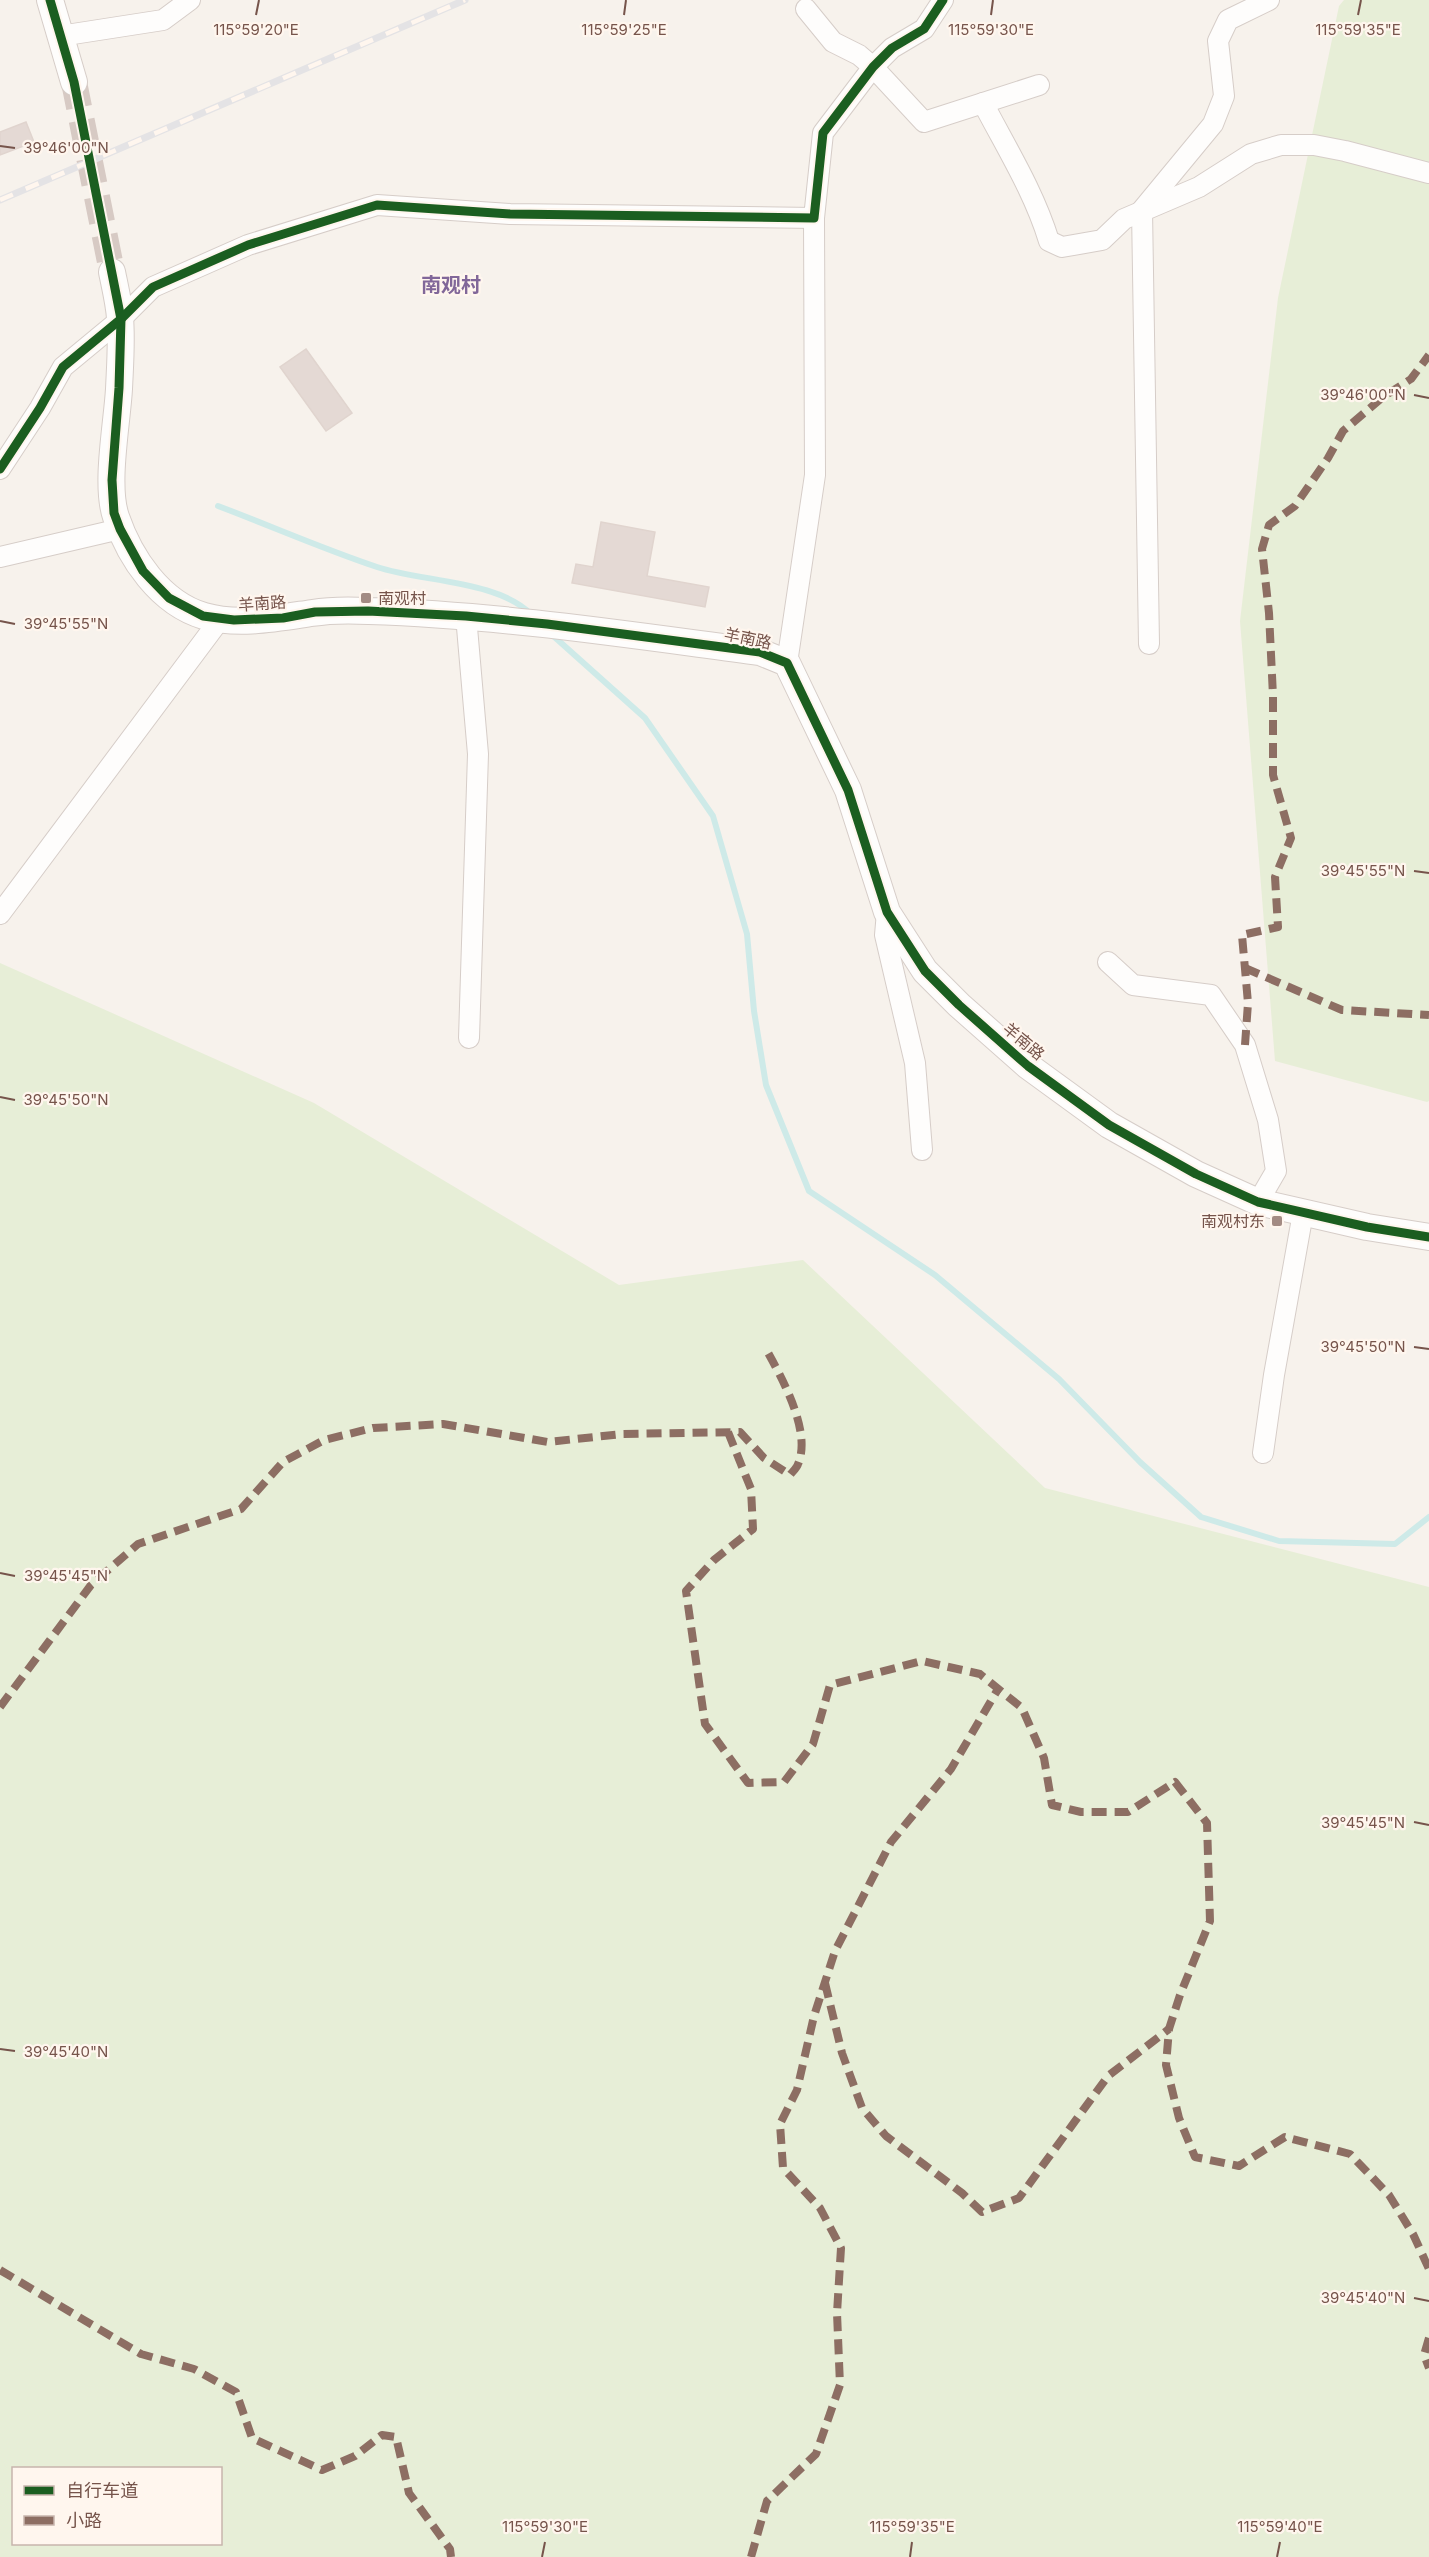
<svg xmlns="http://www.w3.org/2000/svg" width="1429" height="2557" font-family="Inter,'Noto Sans SC',sans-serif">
<rect width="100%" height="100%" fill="#f7f2ec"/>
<g fill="#e7eed7" fill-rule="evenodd">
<polygon points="1344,0 1429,0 1429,1101 1427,1102 1275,1061 1240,621 1278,298 1339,6"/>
<path d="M0,963L314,1103L619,1285L803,1260L1045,1488L1429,1587V2557H0ZM220,2468V2544H14V2468Z"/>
</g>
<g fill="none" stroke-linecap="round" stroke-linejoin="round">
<g stroke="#ceeae8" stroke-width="6">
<path d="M218,506C271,526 323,549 377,567C422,582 498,580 532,615"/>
<polyline points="550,633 645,718 713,816 747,934 754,1011 766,1085 809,1191 935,1275 1059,1379 1140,1462 1201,1517 1279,1541 1395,1544 1429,1517"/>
</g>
</g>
<g fill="#e4d9d4" stroke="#e0d4ce" stroke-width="1.5">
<polygon points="26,122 34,142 0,155 0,132"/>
<polygon points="306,349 352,413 326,431 280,367"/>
<polygon points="601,522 655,532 647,576 709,587 705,607 572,583 576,564 593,567"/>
</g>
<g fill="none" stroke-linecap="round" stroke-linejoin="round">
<polyline stroke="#d7cac4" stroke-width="26" stroke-dasharray="26 13" stroke-linecap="butt" points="74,82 112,272"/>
<defs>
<g id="minor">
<polyline points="806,9 833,42 859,55 873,67 924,122 1039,85"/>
<polyline points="60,36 163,20 190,0"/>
<path d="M983,103C1007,149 1034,192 1049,241L1062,247L1102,240L1124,219L1199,187L1251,154L1281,145H1314L1345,151L1429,173"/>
<polyline points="0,469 40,408 63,367 121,319 153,287 248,245 377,205 510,214 814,218 823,133 873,67 892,48 924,29 943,0"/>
<polyline points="0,557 120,529"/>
<polyline points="466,616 478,754 469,1038"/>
<polyline points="1149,644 1142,210 1213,124 1224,96 1218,41 1228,20 1269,0"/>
<polyline points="787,663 815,475 814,218"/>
<polyline points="887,912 885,935 915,1063 922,1150"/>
<polyline points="0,914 221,618"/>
<polyline points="1108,962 1133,985 1211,995 1245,1045 1268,1120 1276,1171 1258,1202"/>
<polyline points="1263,1453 1274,1375 1303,1213"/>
</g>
<g id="tertiary">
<polyline points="50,0 74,82"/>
<path d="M112,272C115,287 119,303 120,318C122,341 120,366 119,389C117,424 105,485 116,517C130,558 160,603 204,616C238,626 278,618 312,613C330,610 351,610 369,611C500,615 630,635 760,652L787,663L848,790L887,912L925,971L959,1005L1028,1066L1109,1125L1196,1174L1258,1202L1367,1227L1429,1237"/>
</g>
</defs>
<use href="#minor" stroke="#d6cdc8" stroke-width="22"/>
<use href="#tertiary" stroke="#d6cdc8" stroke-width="28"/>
<use href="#minor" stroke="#fefdfc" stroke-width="20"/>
<use href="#tertiary" stroke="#fefdfc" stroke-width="26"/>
<defs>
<polyline id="rail" points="0,200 465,0"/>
</defs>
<use href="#rail" stroke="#e4e3e5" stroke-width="7"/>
<use href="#rail" stroke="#fff6ee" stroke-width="4.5" stroke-dasharray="14" stroke-linecap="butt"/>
<g stroke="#8d6e63" stroke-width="8" stroke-dasharray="15 8" stroke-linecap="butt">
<polyline points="1245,968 1342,1010 1429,1015"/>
<polyline points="1245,1045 1248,1003 1242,935 1278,927 1275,877 1291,838 1273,775 1273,696 1269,613 1262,549 1269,525 1295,506 1328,458 1343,431 1383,397 1411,379 1429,355"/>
<polyline points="728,1432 751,1489 753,1529 714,1560 686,1591 705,1724 748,1783 784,1782 813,1744 830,1685 922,1661 980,1674 1022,1708 1044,1758 1052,1805 1081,1812 1128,1812 1175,1782 1207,1823 1210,1921 1180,1995 1169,2029 1166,2065 1179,2118 1195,2157 1239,2166 1285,2137 1350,2154 1389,2195 1413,2234 1429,2269"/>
<path d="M0,1707L91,1585L138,1544L241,1509L283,1462L324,1440L373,1428L443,1424L548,1442L622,1434L740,1432L764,1458L790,1475C792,1472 797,1468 798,1464C812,1432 782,1378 766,1349"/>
<polyline points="825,1983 842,2053 862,2108 886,2136 962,2193 982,2212 1019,2198 1108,2076 1169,2029"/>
<polyline points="0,2270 141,2354 194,2369 236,2392 252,2438 322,2470 355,2456 382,2435 396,2437 409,2493 450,2549 451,2557"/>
<polyline points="1429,2338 1424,2355 1429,2368"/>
<polyline points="751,2557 767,2501 816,2454 840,2385 837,2313 841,2248 820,2208 783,2168 780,2124 797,2090 814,2016 835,1951 891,1842 951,1769 998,1689"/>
</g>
<defs>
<g id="cycleway">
<polyline points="50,0 74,82 121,319 119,388 112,480 114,513 120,529 143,571 169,598 203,616 234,620 283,618 315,612 368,611 466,616 547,624 760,652 787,663 848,790 887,912 925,971 959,1005 1028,1066 1109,1125 1196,1174 1258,1202 1367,1227 1429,1237"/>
<polyline points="0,469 40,408 63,367 121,319 153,287 248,245 377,205 510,214 814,218 823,133 873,67 892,48 924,29 943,0"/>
</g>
</defs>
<use href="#cycleway" stroke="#fff6ee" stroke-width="13"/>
<use href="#cycleway" stroke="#1b5e20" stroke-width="9"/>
</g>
<path fill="none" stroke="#76544b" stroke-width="2" d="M256,15L259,0M624,15L626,0M991,15L993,0M1358,15L1361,0M0,146L15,148M1414,395L1429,398M0,621L15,624M1414,871L1429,873M0,1097L15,1100M1414,1347L1429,1349M0,1573L15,1576M1414,1822L1429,1825M0,2049L15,2051M1414,2298L1429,2301M542,2557L545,2542M910,2557L912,2542M1277,2557L1280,2542"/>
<g fill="#a38b83" stroke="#fff6ee" stroke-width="2">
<rect x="360" y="592" width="12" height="12" rx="3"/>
<rect x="1271" y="1215" width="12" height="12" rx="3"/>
</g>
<g text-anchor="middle" stroke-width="4.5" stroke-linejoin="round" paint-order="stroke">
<g font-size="16" fill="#76544b" stroke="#fff6ee" text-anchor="start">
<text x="378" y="604">南观村</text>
<text x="1265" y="1227" text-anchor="end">南观村东</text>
</g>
<g font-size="16" fill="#76544b" stroke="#fff6ee">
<text transform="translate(262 603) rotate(-4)" y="6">羊南路</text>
<text transform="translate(748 638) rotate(12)" y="6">羊南路</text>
<text transform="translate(1024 1041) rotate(40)" y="6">羊南路</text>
</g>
<g font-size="20" font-weight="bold" fill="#816799" stroke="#fff6ee">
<text x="451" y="292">南观村</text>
</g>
</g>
<g font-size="15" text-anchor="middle" fill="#76544b" stroke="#fff6ee" stroke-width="4.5" stroke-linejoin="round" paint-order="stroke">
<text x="256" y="35">115°59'20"E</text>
<text x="624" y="35">115°59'25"E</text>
<text x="1358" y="35">115°59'35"E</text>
<text x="991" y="35">115°59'30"E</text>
<text x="66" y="153">39°46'00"N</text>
<text x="1363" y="400">39°46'00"N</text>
<text x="66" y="629">39°45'55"N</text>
<text x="1363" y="876">39°45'55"N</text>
<text x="66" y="1105">39°45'50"N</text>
<text x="1363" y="1352">39°45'50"N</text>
<text x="66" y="1581">39°45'45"N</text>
<text x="1363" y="1828">39°45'45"N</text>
<text x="66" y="2057">39°45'40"N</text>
<text x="1363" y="2303">39°45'40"N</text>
<text x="545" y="2532">115°59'30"E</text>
<text x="912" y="2532">115°59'35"E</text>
<text x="1280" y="2532">115°59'40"E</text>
</g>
<rect x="12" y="2467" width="210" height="78" fill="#fff6ee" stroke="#c8b5ad" stroke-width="1.5"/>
<rect x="24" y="2486" width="30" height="9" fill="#1b5e20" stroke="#c8b5ad" stroke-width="1.5"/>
<text x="66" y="2497" font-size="18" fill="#76544b">自行车道</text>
<rect x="24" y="2516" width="30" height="9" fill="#8d6e63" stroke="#c8b5ad" stroke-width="1.5"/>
<text x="66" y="2527" font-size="18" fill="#76544b">小路</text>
</svg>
